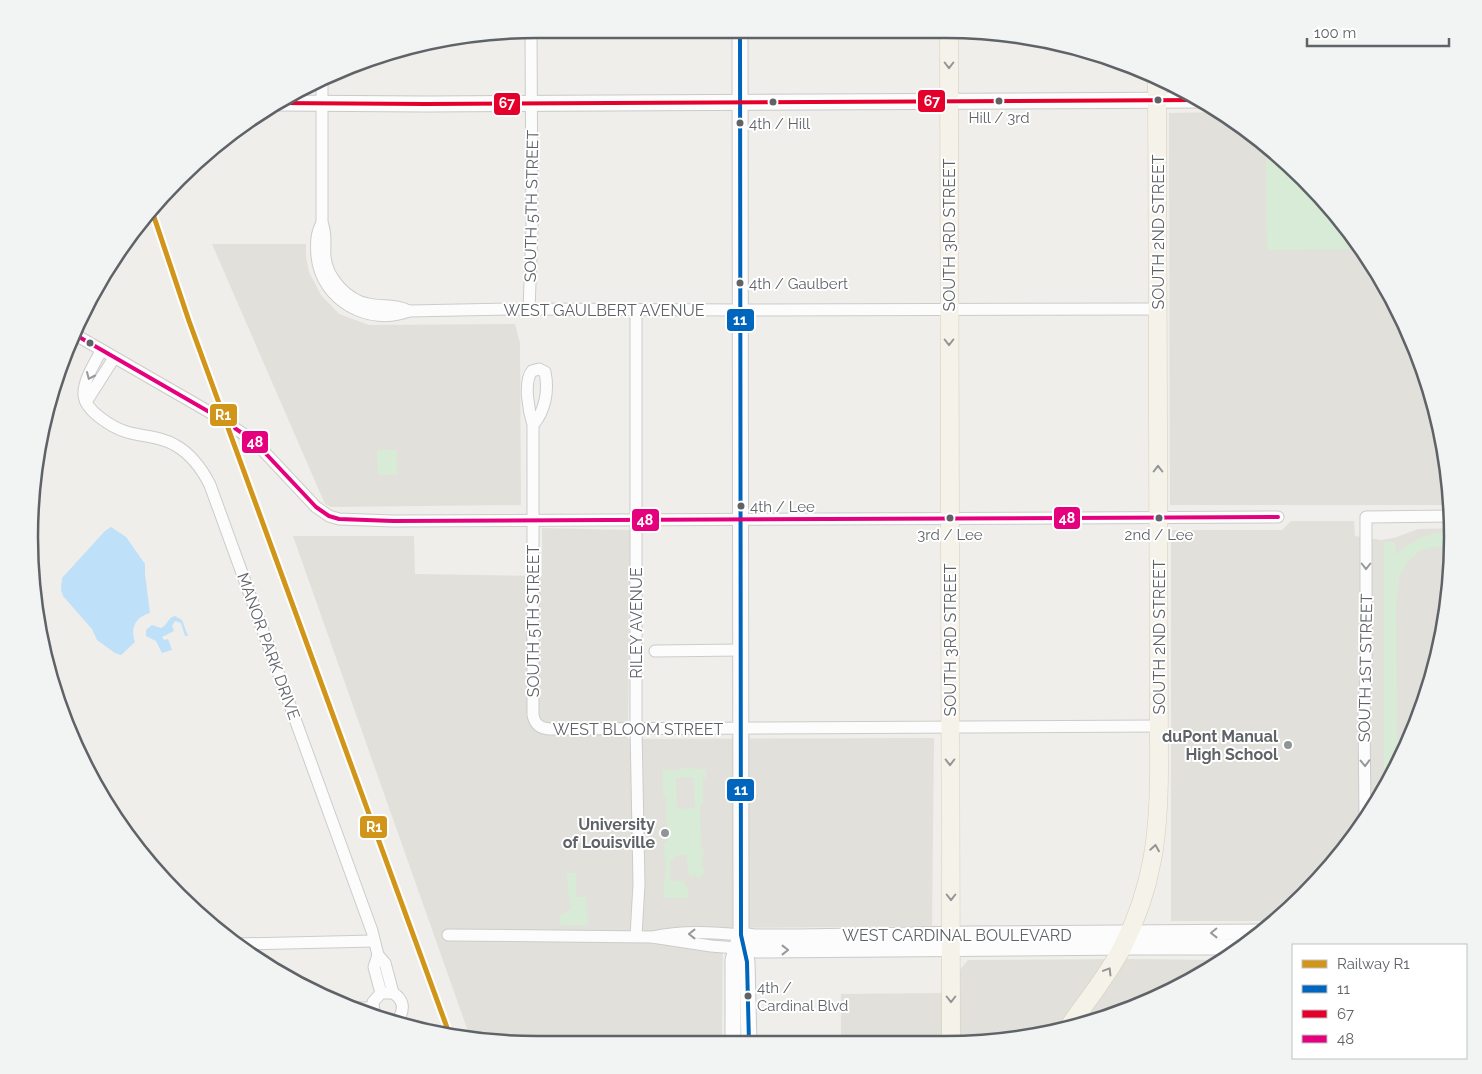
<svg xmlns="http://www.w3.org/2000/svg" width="1482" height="1074" font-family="Raleway,sans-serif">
<rect width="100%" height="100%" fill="#efeeea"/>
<g fill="#e2e0da">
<polygon points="1223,112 1280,155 1348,227 1401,312 1436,405 1452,505 1170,505 1169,113"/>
<polygon points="212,244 306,244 306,257 309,272 321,295 339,314 369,325 515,324 520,343 521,505 331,507 325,504"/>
<polygon points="1291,521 1354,521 1355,536 1381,540 1394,538 1418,529 1451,528 1449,603 1426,700 1385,791 1327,872 1275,921 1171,921 1171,530 1282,530"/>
<polygon points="542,528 630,530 628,739 934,738 932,926 723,928 722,1043 503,1044 470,1037 293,536 414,536 415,574 542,576"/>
<polygon points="968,960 1131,959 1221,960 1140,1006 1012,1041 841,1042 841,994 941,993"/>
</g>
<g fill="#d8ebd6" fill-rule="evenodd">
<polygon points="1266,144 1280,155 1348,227 1361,249 1267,250"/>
<polygon points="377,450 397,450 397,475 378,475"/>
<path d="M1444,532L1451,533V547H1434L1420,551L1408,561L1399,577L1396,604L1397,736L1403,753L1384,792V542H1395L1396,554C1411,542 1424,534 1444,532Z"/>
<path d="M684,768L704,769L706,770V778H703V803L700,804L701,849H704L701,866L704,869V873L699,878L696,875L689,876L686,855H678L670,862V879L675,882L686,880L684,884L688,889V898H666L664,896C664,890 664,875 666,870L664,842H667L666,797H663V769L675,771ZM693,777L695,808L677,809L676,778Z"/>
<polygon points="566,873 576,873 576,897 586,897 588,923 586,925 562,925 559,922 560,914 564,914 571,908"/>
</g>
<g fill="#bfe0f9">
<path d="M111,527L126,537L145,564V574L150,613C136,617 130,627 135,642L121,655L115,653L97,640L92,629L63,596L61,590L62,578L105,531Z"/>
<path d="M175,616L182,620L188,636H185L181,623L175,621L172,626L174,631L162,637L164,640L168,639L172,650L162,653L156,641L146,636V630L152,625L161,628C168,625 167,618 175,616Z"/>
</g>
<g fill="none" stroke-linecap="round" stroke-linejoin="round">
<defs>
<g id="street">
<path d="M322,79V223C327,234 324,245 325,257C327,278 347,300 368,304C382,307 396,304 409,311"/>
<path d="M322,223C316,233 316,244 317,256C321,300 369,327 409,311L514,309L741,310L1158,309"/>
<polyline points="636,309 636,728 639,884 636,936"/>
<polyline points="529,310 532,229 531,30"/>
<polyline points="74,334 218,417 254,441 316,507 329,516 339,519 393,521 1278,517"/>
<path d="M101,351C95,363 84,379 84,393C83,410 113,428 127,432C144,437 160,436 175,445C191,454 202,469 210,485L372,931L378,955"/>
<polyline points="86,402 114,358"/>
<path d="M533,425C529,412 523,382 532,371L539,369L545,372C549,391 545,411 533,425V715C535,725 541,729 551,729L1159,726"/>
<polyline points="655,651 741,650"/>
<polyline points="1365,819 1364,712 1366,671 1366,517 1452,516"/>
<polyline points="448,935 652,937"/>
<polyline points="237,944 374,941"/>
<path d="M736,948L711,946L652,937C678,931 714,932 741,935"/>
<polyline points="381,993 374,967 378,955 385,963 393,993"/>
<polyline points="352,1008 372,1008"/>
<path d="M379,1019L374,1013L373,1002L381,993H393C403,999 405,1008 399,1018L391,1022"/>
</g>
<g id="secondary">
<polyline points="740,29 741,935 747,962 749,1043"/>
<polyline points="276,103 426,104 1200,100"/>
<polyline points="741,935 754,937 800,937 970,934 1263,932"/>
<polyline points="736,948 757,950 1133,947 1242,947"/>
<polyline points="733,1043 733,960 739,939"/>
</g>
<g id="primary">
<polyline points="949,29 951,1041"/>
<path d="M1070,1025C1088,999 1109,974 1123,946C1153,887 1159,833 1159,768L1157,77"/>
</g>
</defs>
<use href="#street" stroke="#cbcccc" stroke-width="13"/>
<use href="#secondary" stroke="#cacacb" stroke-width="17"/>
<use href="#primary" stroke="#d7ceb8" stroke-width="19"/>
<use href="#street" stroke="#fdfcfc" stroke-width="11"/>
<use href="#secondary" stroke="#fdfcfc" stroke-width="15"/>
<use href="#primary" stroke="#f4f2e9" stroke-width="18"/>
<defs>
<polyline id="bus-1" points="740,29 741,935 747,962 749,1043"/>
<polyline id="bus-2" points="276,103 426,104 1200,100"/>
<polyline id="bus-3" points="74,334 218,417 254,441 316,507 329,516 339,519 393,521 1278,517"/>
</defs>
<use href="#bus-1" stroke="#fff" stroke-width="8"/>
<use href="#bus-2" stroke="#fff" stroke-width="8"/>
<use href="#bus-3" stroke="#fff" stroke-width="8"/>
<use href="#bus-1" stroke="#0065bd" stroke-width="4"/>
<use href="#bus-2" stroke="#e4002b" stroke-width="4"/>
<use href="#bus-3" stroke="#e5007d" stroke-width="4"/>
<defs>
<polyline id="rail-1" points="151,208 189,321 449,1033"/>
</defs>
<use href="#rail-1" stroke="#fff" stroke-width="9"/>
<use href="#rail-1" stroke="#d1951a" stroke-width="5"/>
</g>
<defs><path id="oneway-chevron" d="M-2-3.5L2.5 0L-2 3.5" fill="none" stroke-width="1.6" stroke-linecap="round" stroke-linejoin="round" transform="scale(1.25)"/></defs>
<g stroke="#939595">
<use href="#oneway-chevron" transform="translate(949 65) rotate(90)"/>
<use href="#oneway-chevron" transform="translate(949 342) rotate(90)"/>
<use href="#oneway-chevron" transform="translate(1158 469) rotate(-90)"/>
<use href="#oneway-chevron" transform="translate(950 762) rotate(90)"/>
<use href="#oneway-chevron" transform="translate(1155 848) rotate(-81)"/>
<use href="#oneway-chevron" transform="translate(951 897) rotate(90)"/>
<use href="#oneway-chevron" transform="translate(1108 971) rotate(-59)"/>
<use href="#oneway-chevron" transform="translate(951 999) rotate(90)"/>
</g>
<g stroke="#96999c">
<use href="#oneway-chevron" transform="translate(90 376) rotate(114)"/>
<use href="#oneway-chevron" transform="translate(1366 566) rotate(90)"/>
<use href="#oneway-chevron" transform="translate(1365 763) rotate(89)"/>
<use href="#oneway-chevron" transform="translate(1214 933) rotate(179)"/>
<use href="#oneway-chevron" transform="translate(692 934) rotate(180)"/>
<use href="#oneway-chevron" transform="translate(785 950)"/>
</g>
<g fill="#5f6368" stroke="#fff" stroke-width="2">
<circle cx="1158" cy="100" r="4.5"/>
<circle cx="999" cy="101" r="4.5"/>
<circle cx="773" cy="102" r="4.5"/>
<circle cx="740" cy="123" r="4.5"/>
<circle cx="740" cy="283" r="4.5"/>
<circle cx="90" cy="343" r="4.5"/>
<circle cx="741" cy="506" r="4.5"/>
<circle cx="950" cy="518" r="4.5"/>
<circle cx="1159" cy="518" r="4.5"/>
<circle cx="748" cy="996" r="4.5"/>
</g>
<g fill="#919496" stroke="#fff" stroke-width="2">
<circle cx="1288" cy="745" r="5"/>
<circle cx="665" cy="833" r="5"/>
</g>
<g text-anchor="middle" stroke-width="4" stroke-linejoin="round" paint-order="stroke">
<g font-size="15" fill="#5f6368" stroke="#fff" text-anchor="start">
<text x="999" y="123" text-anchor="middle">Hill / 3rd</text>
<text x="749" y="129">4th / Hill</text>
<text x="749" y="289">4th / Gaulbert</text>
<text x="750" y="512">4th / Lee</text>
<text x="950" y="540" text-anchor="middle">3rd / Lee</text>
<text x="1159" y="540" text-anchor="middle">2nd / Lee</text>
<text x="757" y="993">4th /<tspan x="757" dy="18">Cardinal Blvd</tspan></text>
</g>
<g font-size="16" fill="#5f6368" stroke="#fff">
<text transform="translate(531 206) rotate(-89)" y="6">SOUTH 5TH STREET</text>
<text transform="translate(1158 232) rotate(-90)" y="6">SOUTH 2ND STREET</text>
<text transform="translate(949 235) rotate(-90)" y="6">SOUTH 3RD STREET</text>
<text x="604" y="316">WEST GAULBERT AVENUE</text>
<text transform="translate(533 621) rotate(-90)" y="6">SOUTH 5TH STREET</text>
<text transform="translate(636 623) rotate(-90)" y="6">RILEY AVENUE</text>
<text transform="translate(1159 637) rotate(-90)" y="6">SOUTH 2ND STREET</text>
<text transform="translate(950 640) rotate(-90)" y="6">SOUTH 3RD STREET</text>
<text transform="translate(269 646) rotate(70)" y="6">MANOR PARK DRIVE</text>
<text transform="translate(1365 668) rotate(-89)" y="6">SOUTH 1ST STREET</text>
<text x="638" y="735">WEST BLOOM STREET</text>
<text x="957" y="941">WEST CARDINAL BOULEVARD</text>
</g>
<g font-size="16" font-weight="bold" fill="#5f6368" stroke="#fff" text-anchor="end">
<text x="1278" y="742">duPont Manual<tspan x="1278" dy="18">High School</tspan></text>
<text x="655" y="830">University<tspan x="655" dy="18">of Louisville</tspan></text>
</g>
</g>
<path d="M0 0H1482V1074H0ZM537 38H945A499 499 0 0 1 1444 537V537A499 499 0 0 1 945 1036H537A499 499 0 0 1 38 537V537A499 499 0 0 1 537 38Z" fill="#f2f3f3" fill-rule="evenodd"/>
<path fill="none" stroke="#5f6368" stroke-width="2.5" d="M537 38H945A499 499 0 0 1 1444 537V537A499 499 0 0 1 945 1036H537A499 499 0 0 1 38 537V537A499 499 0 0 1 537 38Z"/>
<g stroke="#fff" stroke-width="2">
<rect x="917" y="89" width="29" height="24" rx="5" fill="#e4002b"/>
<rect x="493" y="92" width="28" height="24" rx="5" fill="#e4002b"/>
<rect x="726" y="308" width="29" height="24" rx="5" fill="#0065bd"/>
<rect x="209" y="403" width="29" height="24" rx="5" fill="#d1951a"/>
<rect x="241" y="430" width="28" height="24" rx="5" fill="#e5007d"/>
<rect x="1053" y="506" width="28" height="24" rx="5" fill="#e5007d"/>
<rect x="631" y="508" width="29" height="24" rx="5" fill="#e5007d"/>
<rect x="726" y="778" width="29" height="24" rx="5" fill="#0065bd"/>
<rect x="359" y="815" width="29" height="24" rx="5" fill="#d1951a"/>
</g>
<g font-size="14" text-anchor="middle" font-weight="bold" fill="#fff">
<text x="932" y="106">67</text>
<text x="507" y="108">67</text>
<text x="740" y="325">11</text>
<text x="223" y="420">R1</text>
<text x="255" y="447">48</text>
<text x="1067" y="523">48</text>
<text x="645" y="525">48</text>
<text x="741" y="795">11</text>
<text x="374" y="832">R1</text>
</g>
<rect x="1292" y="944" width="175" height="115" fill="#ffffff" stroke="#bfc1c3"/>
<rect x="1302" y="960" width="25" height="8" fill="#d1951a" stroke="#bfc1c3"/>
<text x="1337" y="969" font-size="15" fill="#5f6368">Railway R1</text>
<rect x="1302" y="985" width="25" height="8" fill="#0065bd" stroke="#bfc1c3"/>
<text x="1337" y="994" font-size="15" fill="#5f6368">11</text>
<rect x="1302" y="1010" width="25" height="8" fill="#e4002b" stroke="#bfc1c3"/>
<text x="1337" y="1019" font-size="15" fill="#5f6368">67</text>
<rect x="1302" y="1035" width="25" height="8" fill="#e5007d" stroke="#bfc1c3"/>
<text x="1337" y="1044" font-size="15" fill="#5f6368">48</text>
<path d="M1307 38v8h142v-8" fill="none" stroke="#5f6368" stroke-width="2.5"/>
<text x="1314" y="38" font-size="15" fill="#5f6368" stroke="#ffffff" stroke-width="4" paint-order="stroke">100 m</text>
</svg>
